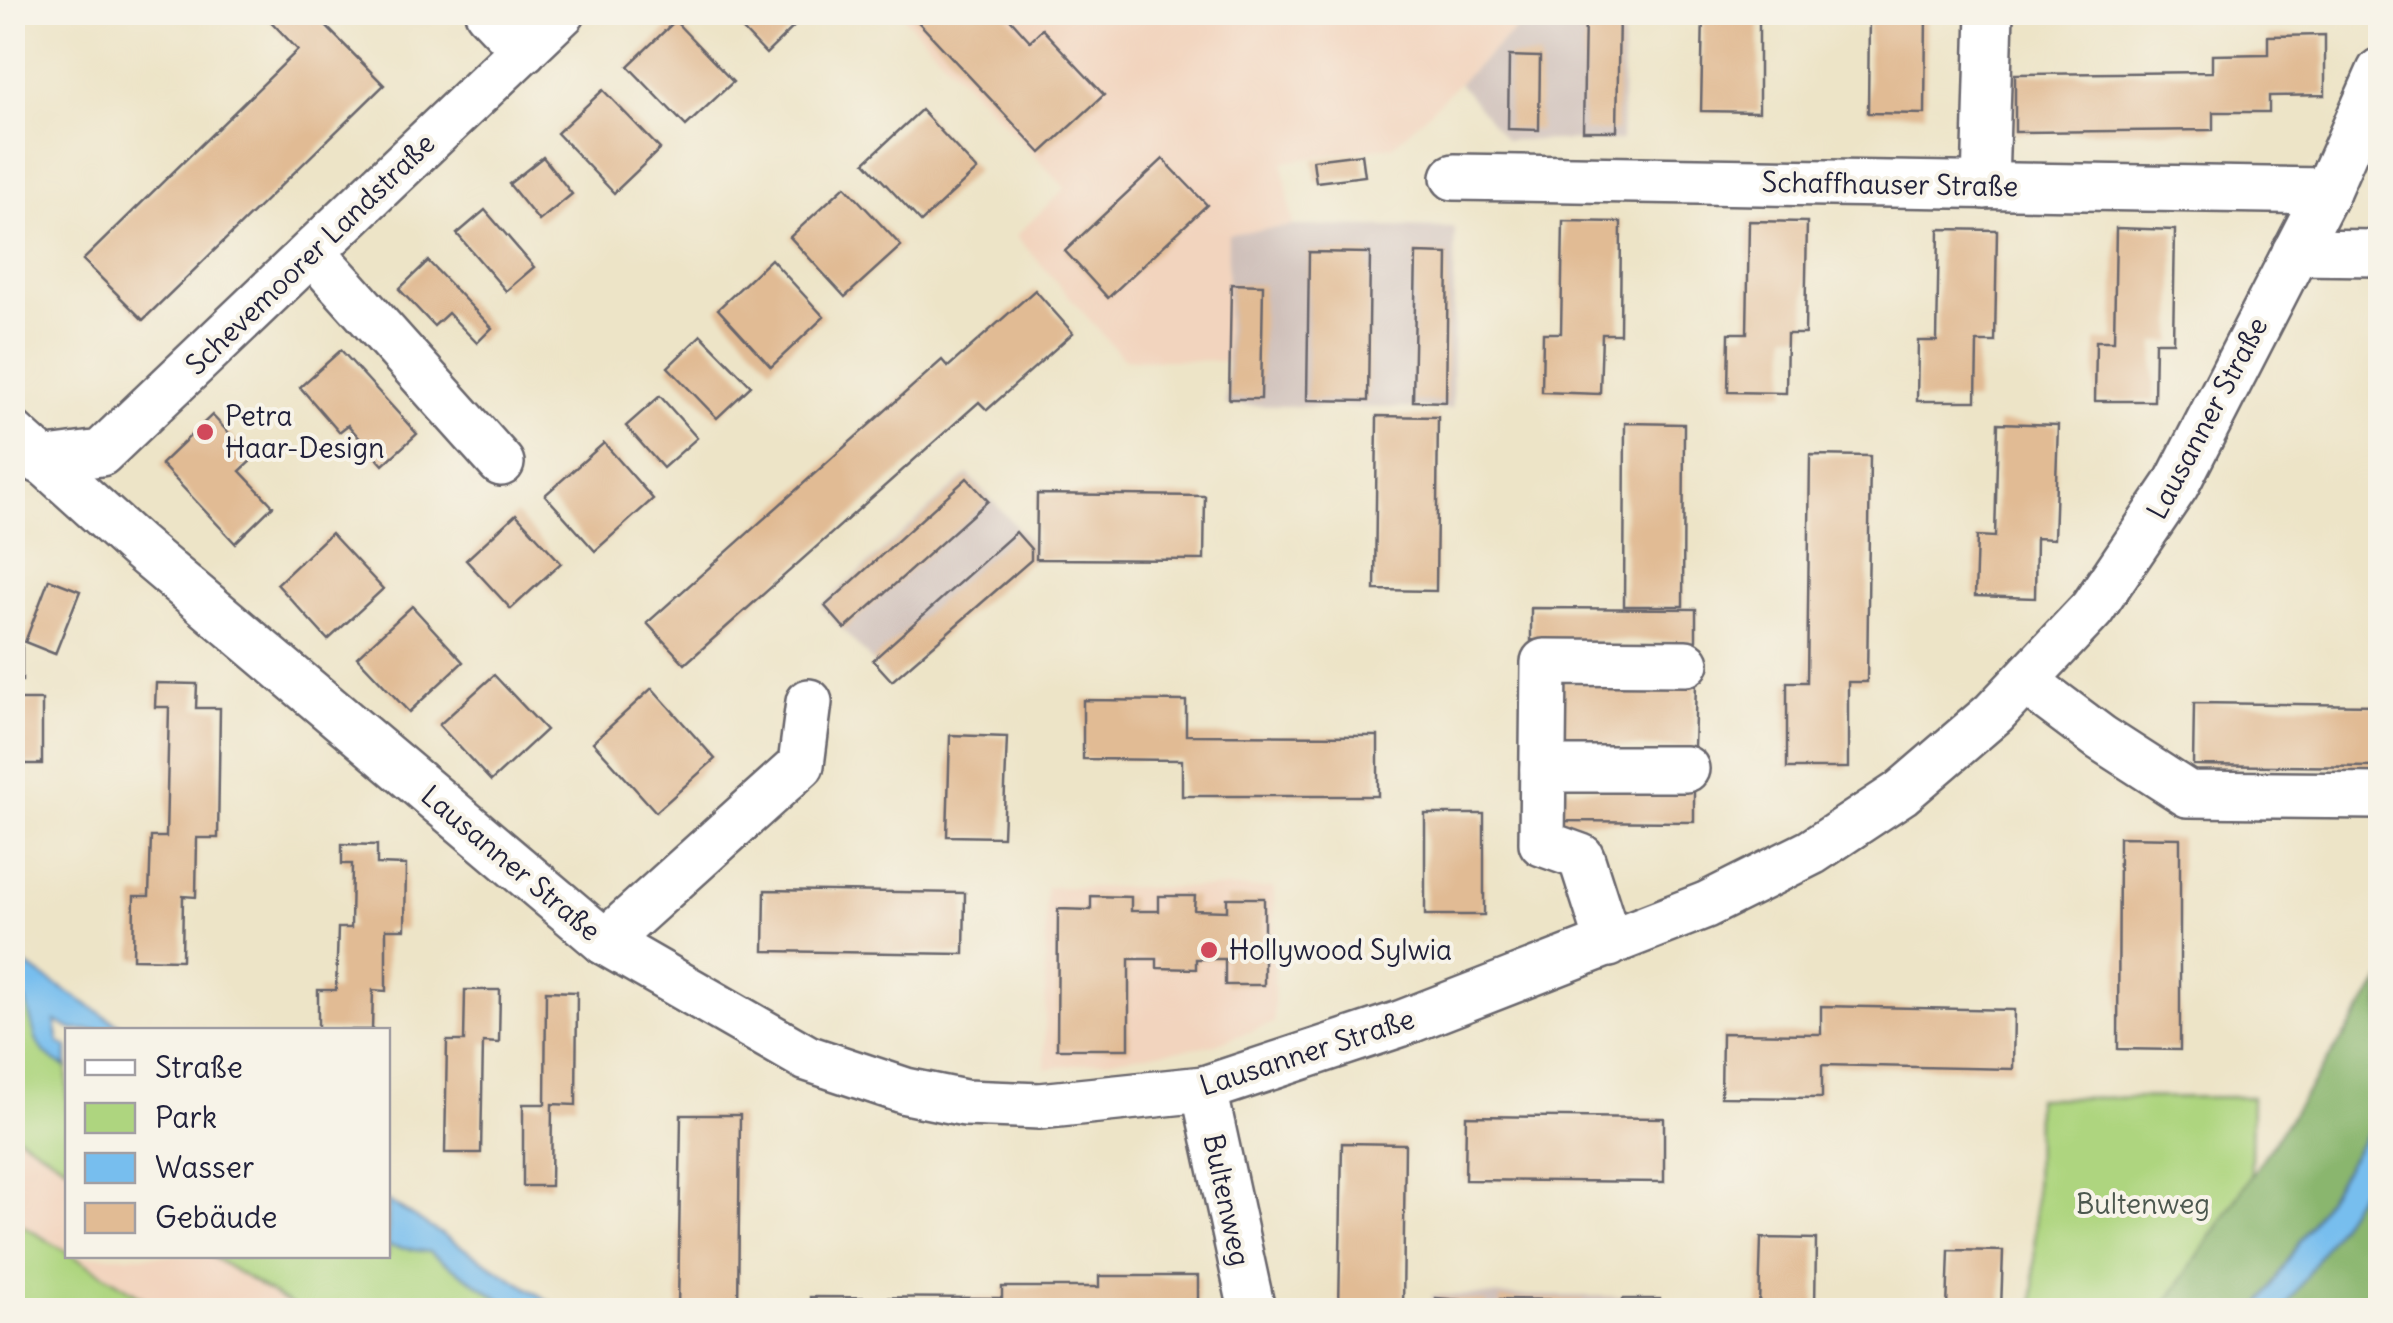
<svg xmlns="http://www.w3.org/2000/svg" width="2393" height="1323" font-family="Delius,sans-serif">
<rect width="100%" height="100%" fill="#f7f3e8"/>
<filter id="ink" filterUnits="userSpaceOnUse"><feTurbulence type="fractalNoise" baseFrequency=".01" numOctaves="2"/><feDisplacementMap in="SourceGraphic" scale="20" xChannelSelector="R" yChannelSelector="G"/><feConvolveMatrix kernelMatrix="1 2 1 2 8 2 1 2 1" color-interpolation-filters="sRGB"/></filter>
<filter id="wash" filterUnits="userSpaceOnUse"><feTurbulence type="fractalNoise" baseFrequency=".0048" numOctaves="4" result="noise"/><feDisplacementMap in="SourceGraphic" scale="40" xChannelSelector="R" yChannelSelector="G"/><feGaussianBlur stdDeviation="2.25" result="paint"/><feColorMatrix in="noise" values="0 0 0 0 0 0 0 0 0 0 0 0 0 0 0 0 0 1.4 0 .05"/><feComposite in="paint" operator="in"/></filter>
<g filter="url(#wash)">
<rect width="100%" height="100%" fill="#ede4c7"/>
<g fill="#f2d4be">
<polygon points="900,13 1532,13 1393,146 1283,162 1293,226 1228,235 1226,361 1124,359 1016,236 1065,188"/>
<polygon points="1046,887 1274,888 1274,1023 1212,1045 1045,1069"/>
<polygon points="12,1133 67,1167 68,1256 211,1256 300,1310 13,1310"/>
</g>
<g fill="#cfc0ba">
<polygon points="1532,13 1624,13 1621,141 1506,140 1459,83"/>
<polygon points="1293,226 1455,228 1452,409 1226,405 1228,234"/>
<polygon points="968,474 1033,545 1032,562 1022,565 891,682 821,606"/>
<polygon points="1432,1295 1663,1297 1662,1310 1432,1310"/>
</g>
<g fill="#aed57f" stroke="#687c5d" stroke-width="2.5">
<path d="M12,990C48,1013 15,1045 67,1067V1167L13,1133Z"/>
<polygon points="2252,1097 2250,1234 2200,1310 2034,1310 2036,1098"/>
<polygon points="12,1219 163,1310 13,1310"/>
<polygon points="388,1246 429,1252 517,1310 300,1310 211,1256 388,1256"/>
</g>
<g fill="#8ab66e" stroke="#566c54" stroke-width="2.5">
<polygon points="2380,982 2380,1113 2257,1310 2162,1310"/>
<polygon points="2380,1161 2380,1310 2284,1310"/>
</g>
<g fill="#77beee" stroke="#4c7094" stroke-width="2.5">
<path d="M13,957L127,1030H73L55,1021L59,1043L67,1047V1067C28,1050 38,1032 24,998L13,990Z"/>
<polygon points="2380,1113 2380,1161 2284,1310 2257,1310"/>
<polygon points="388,1201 563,1310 517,1310 429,1252 388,1246"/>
</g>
<g id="blocks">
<g fill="#e1bb94">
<polygon points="262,12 320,12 316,16 384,85 143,320 83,260 298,50"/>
<polygon points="726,12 809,12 766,54"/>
<polygon points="909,12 1004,12 1030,41 1042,29 1104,95 1041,153"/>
<polygon points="1585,12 1619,12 1617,131 1583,131"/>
<polygon points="1703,12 1759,12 1759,112 1701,111"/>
<polygon points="1869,12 1926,12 1925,114 1868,113"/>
<polygon points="675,21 733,82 686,126 628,66"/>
<polygon points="2325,35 2325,95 2269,96 2269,112 2213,112 2213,130 2015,132 2015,74 2212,72 2212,55 2268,54 2268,36"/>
<polygon points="1509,56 1540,57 1539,130 1508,129"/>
<polygon points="603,90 660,149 614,193 557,133"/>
<polygon points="921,110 977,170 921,222 865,162"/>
<polygon points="1362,154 1365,176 1316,182 1313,160"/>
<polygon points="543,157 572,194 539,221 509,184"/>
<polygon points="1163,159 1207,205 1108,298 1065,251"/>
<polygon points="845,186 901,246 845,297 790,237"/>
<polygon points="485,210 534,267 506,291 457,234"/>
<polygon points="1563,221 1621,222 1620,334 1602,334 1600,394 1542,392 1543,333 1561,333"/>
<polygon points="1749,221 1807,222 1805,334 1787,334 1786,393 1728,392 1729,333 1747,333"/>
<polygon points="2116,228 2175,230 2173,342 2155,342 2154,401 2095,401 2096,341 2114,341"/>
<polygon points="1939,229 1997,230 1995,342 1977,342 1976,401 1917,401 1918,341 1937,341"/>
<polygon points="1309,252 1370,253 1368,401 1307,400"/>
<polygon points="1416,253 1448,254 1446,402 1413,401"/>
<polygon points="771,259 824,317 771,367 718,309"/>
<polygon points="428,261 492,328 477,343 448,313 434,326 399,289"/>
<polygon points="1231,284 1263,285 1261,399 1229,399"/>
<polygon points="1035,290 1073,333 987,410 979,402 685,664 647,623 942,360 948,367"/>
<polygon points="701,335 751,386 717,418 668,367"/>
<polygon points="341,350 417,434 383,465 348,425 339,432 300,387"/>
<polygon points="660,396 697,438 663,468 626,426"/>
<polygon points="212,415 253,459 240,471 273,506 235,543 161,464"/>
<polygon points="1377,416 1438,417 1436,591 1375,590"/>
<polygon points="1625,423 1684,424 1683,606 1624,606"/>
<polygon points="1998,423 2058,425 2054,539 2036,538 2035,598 1975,596 1977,536 1995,537"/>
<polygon points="604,443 653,499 595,551 545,495"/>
<polygon points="1810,455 1870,456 1867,682 1848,682 1848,768 1787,768 1787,682 1807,682"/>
<polygon points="967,478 988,501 845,629 825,606"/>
<polygon points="1037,494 1205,496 1204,560 1036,559"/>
<polygon points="516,514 561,563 511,609 466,560"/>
<polygon points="1016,532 1031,549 1031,560 892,681 873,660"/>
<polygon points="331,533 383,589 328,640 277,584"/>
<polygon points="49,579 80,591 55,654 25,642"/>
<polygon points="412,606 463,662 409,712 357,657"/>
<polygon points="1531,608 1696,609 1696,641 1531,640"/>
<rect x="12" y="646" width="10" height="35"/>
<polygon points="494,675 546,730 491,781 439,725"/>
<polygon points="1562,682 1696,684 1694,748 1560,745"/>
<polygon points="156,683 197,684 196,708 220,708 218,838 197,838 196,897 183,896 182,960 133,959 134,896 149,896 151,837 166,837 169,707 155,707"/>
<polygon points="652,688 715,759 656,812 593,742"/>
<polygon points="12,700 42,700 42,764 20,764 19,857 12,857"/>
<polygon points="1083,700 1186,701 1186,735 1378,736 1378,796 1182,796 1182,760 1083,759"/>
<polygon points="2194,703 2380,705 2380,767 2193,765"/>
<polygon points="950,735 1007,737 1003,837 947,836"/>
<polygon points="1560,789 1694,790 1694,822 1560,821"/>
<rect x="1425" y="814" width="59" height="101"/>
<polygon points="2119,837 2180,838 2180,1050 2118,1049"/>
<polygon points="342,844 377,845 377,864 406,865 405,929 386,929 386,991 373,990 372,1030 318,1030 318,990 336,990 338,928 351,928 352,864 342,864"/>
<polygon points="765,890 965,893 964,954 764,951"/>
<polygon points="1091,896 1131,897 1131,911 1159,911 1159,896 1195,896 1194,910 1227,911 1227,898 1264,898 1264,985 1225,985 1225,959 1196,959 1196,969 1157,968 1157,959 1129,959 1129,1049 1057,1049 1058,909 1091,910"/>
<polygon points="465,990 500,990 499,1043 483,1042 481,1153 445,1153 447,1041 464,1041"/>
<polygon points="546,991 577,992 576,1105 552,1104 551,1186 523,1186 523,1104 545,1104"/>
<polygon points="1821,1006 2014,1010 2013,1069 1822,1065 1822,1098 1721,1097 1722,1033 1821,1034"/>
<polygon points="681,1115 740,1115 738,1310 678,1310"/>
<polygon points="1466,1116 1664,1118 1664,1182 1465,1180"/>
<polygon points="1342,1143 1405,1144 1403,1310 1339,1310"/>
<polygon points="1761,1238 1816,1239 1815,1308 1750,1310 1750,1306 1759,1307"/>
<polygon points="1949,1250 2003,1251 2001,1310 1947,1310"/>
<polygon points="1099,1276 1198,1276 1198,1310 810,1310 810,1297 1002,1298 1002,1287 1099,1287"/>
<polygon points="1436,1298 1486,1302 1486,1310 1436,1310"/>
<polygon points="1500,1299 1583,1300 1583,1310 1500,1310"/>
<rect x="1623" y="1299" width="37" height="11"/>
</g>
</g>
</g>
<g filter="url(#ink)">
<use href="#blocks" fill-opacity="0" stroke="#69666c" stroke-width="2.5"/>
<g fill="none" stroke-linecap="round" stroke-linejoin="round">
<defs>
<g id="minor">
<polyline points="488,12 524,50"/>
<polyline points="1454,177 2327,191"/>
<polyline points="1985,186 1990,12"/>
<polyline points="312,252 501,463"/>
<polyline points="2295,252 2380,253"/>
<polyline points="12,433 137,546 605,942 807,1058 906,1091 965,1103 1040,1106 1204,1089 1400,1024 1706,905 1812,852 1901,793 1994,713 2092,609 2176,485 2327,191 2380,71"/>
<polyline points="40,461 101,453 563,12"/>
<polyline points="2025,681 2101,738 2188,794 2380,796"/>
<polyline points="1543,769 1686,769"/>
<polyline points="605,942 801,765 809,702"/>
<polyline points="1609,944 1581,857 1542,843 1544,662 1686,663"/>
<polyline points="1204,1089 1252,1310"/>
</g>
</defs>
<use href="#minor" stroke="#69666c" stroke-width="50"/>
<use href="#minor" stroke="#fff" stroke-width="45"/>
</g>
</g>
<g fill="#d1495b" stroke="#f7f3e8" stroke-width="4">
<circle cx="205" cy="432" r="10"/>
<circle cx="1209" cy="950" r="10"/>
</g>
<g text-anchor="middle" stroke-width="8" stroke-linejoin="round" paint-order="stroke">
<g font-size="28" fill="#22223b" stroke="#f7f3e8">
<text transform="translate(1890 184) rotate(1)" y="10">Schaffhauser Straße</text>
<text transform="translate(310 254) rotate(-44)" y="10">Schevemoorer Landstraße</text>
<text transform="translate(2207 418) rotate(-62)" y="10">Lausanner Straße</text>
<text transform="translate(511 863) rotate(40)" y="10">Lausanner Straße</text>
<text transform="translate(1307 1052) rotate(-18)" y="10">Lausanner Straße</text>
<text transform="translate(1227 1200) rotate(78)" y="10">Bultenweg</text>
</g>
<g font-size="28" fill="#22223b" stroke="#f7f3e8" text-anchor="start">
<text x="225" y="426">Petra<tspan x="225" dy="32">Haar-Design</tspan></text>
<text x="1229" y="960">Hollywood Sylwia</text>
</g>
<g font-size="28" fill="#4c584f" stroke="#f7f3e8">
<text x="2143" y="1214">Bultenweg</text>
</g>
</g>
<rect width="2393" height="1323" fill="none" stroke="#f7f3e8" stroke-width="50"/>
<rect x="65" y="1028" width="325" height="230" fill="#f7f3e8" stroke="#a29fa3" stroke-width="2.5"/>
<rect x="85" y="1060" width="50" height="15" fill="#ffffff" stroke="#a29fa3" stroke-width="2.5"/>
<text x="155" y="1078" font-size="30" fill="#22223b">Straße</text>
<rect x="85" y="1103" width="50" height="30" fill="#aed57f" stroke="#a29fa3" stroke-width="2.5"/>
<text x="155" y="1128" font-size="30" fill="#22223b">Park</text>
<rect x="85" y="1153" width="50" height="30" fill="#77beee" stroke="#a29fa3" stroke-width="2.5"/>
<text x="155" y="1178" font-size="30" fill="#22223b">Wasser</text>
<rect x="85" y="1203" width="50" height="30" fill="#e1bb94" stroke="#a29fa3" stroke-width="2.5"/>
<text x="155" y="1228" font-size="30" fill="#22223b">Gebäude</text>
</svg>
